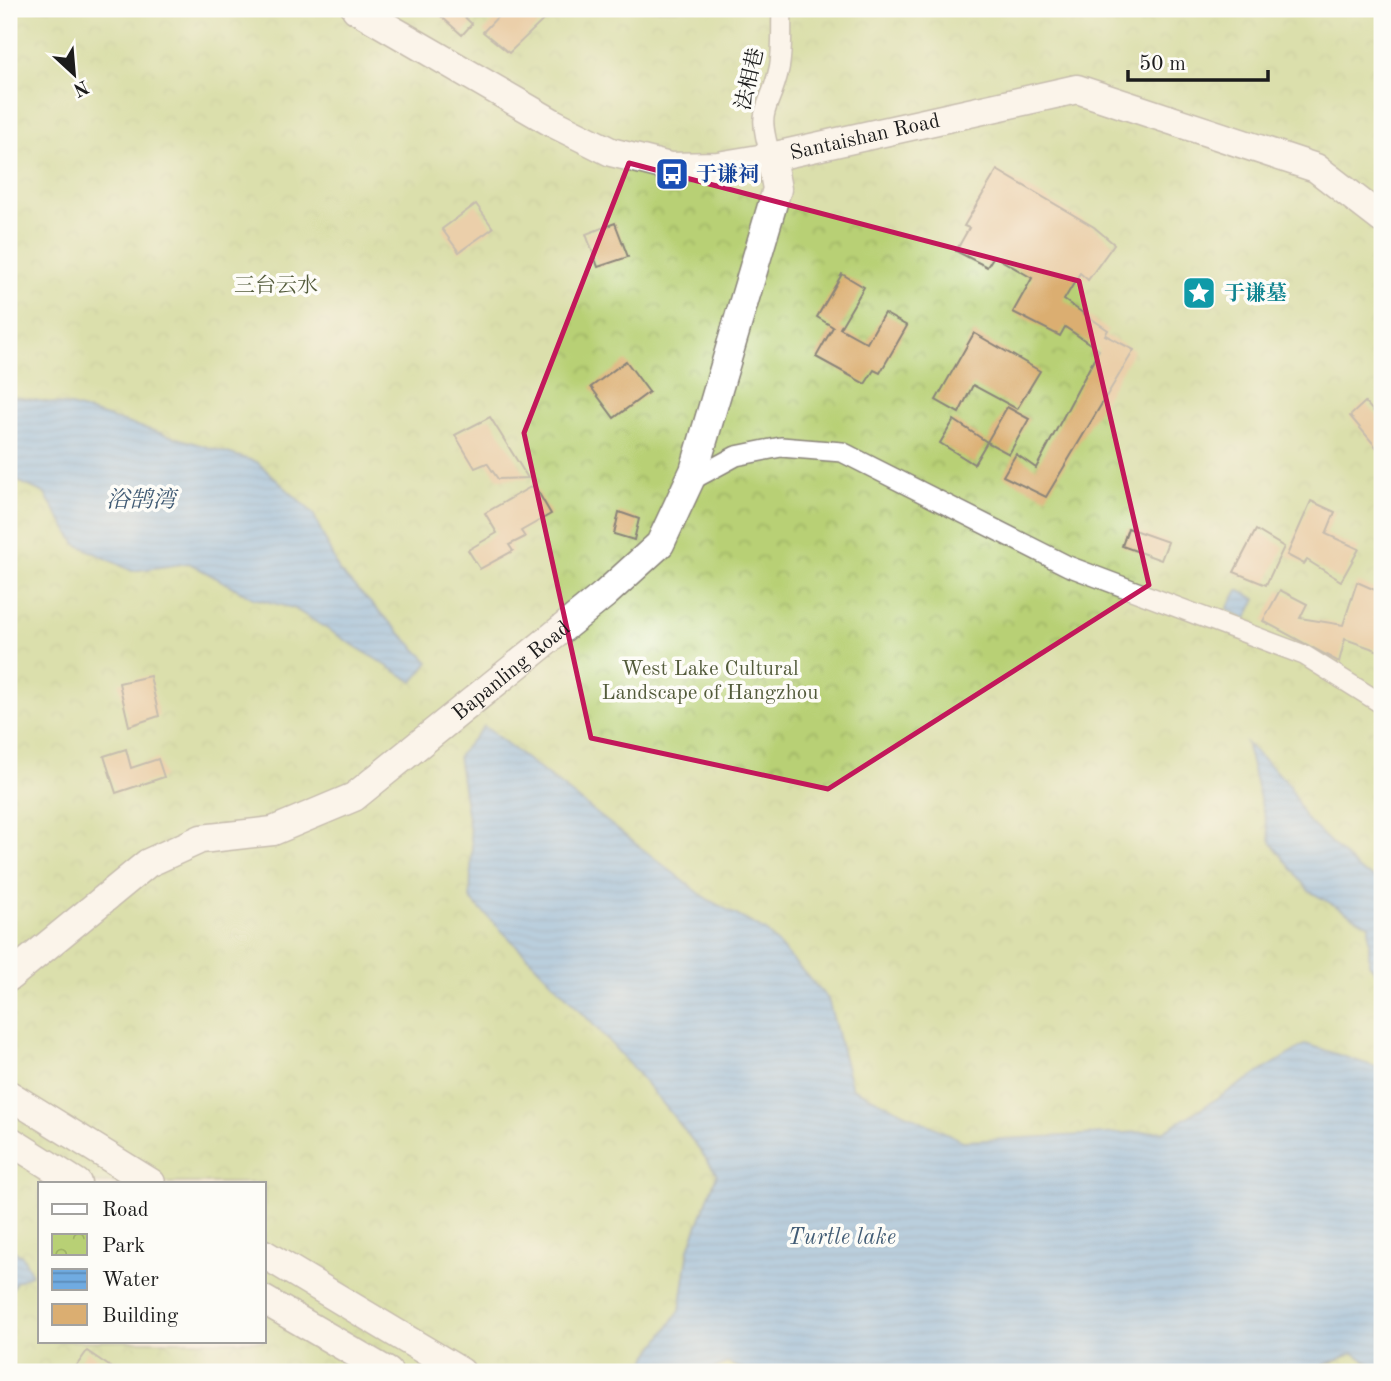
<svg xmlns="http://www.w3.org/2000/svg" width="1391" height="1381" font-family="'Old Standard TT','Noto Serif SC',serif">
<defs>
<pattern id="park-crowns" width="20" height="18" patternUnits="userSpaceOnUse" patternTransform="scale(1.75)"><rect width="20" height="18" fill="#b8d075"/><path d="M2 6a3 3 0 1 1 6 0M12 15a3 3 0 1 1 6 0" fill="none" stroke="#9eb265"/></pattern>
<pattern id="water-rules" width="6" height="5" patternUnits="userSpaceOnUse" patternTransform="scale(1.75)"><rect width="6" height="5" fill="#70abe1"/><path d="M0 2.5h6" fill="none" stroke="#5b8ab6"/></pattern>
</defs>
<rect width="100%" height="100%" fill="#fdfcf7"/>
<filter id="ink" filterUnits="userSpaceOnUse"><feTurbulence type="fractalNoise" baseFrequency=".0143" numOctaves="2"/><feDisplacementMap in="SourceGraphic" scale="14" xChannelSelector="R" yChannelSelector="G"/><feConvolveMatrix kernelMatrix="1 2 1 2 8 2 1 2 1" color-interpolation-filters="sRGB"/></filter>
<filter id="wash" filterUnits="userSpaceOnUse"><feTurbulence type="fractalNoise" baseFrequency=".00686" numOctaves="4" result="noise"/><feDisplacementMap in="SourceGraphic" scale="28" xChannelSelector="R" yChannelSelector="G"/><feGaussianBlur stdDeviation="1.57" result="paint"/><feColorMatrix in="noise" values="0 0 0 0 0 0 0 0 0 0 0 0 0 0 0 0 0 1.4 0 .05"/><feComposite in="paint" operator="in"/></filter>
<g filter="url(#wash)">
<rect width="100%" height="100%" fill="#f8ebd9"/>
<path fill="url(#park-crowns)" stroke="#6a7648" stroke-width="2" fill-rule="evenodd" d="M9,9H1382V1372H9ZM40,1183H264V1341H40Z"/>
<g fill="url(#water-rules)" stroke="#46647e" stroke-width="2">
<polygon points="9,396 71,406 257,462 313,513 339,571 429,662 413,682 293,608 253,598 189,563 132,571 76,544 44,493 9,477"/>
<polygon points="1238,590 1256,599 1246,619 1227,609"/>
<path d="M484,726L707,899L766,931L828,999L852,1088L963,1141L1164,1131L1306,1044L1382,1069V1372H1374L1373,1366L1354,1353L1307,1372H752L727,1363L706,1372H637L680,1310L689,1248L717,1174C646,1073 557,986 470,899L472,845L458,756Z"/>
<polygon points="1246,743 1288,783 1305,818 1361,872 1382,880 1382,979 1369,964 1369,925 1309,891 1271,842"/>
<polygon points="9,1247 23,1257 32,1274 16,1282 9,1294"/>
</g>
<g id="blocks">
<g fill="#dbae71">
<polygon points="433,9 456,9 472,24 462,35"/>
<polygon points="505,9 555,9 509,53 483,32"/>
<polygon points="997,170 1094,227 1114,244 1088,280 1080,273 1064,300 1108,330 1105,335 1134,350 1046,497 1003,476 1016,454 1036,468 1099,350 1065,327 1060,336 1013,312 1032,278 994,256 987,267 956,251 969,228 964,226"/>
<polygon points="476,204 493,228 459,252 442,229"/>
<polygon points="615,223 628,257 598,267 586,234"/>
<polygon points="842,274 864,287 840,328 867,343 884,313 907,326 880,373 874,370 865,384 816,357 833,327 817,317"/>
<polygon points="974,333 1040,371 1017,409 973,385 959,413 936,400"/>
<polygon points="626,361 649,392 614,418 591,387"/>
<polygon points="1365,402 1382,421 1382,454 1350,416"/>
<polygon points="1007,407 1029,419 1009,454 987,442"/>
<polygon points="490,417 528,478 498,479 487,463 475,468 455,435"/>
<polygon points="954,420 987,442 974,464 940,443"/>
<polygon points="534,485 551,514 521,531 525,537 509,545 513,551 480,569 468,550 497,533 485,513"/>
<polygon points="1311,501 1335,512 1326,534 1359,549 1341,581 1307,560 1304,564 1287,555"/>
<polygon points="619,512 639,519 634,540 614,534"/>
<polygon points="1128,528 1168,542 1161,560 1122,546"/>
<polygon points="1256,530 1284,547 1266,585 1234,572"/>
<polygon points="1357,582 1382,593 1382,652 1345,639 1339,662 1263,621 1280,590 1307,604 1300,618 1343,625"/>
<polygon points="150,676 159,716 129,726 119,683"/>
<polygon points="126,749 131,768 158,759 164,777 116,793 104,756"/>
<polygon points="87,1351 118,1372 72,1372"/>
</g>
</g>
</g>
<g filter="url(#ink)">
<use href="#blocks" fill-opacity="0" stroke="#8a847a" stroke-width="2"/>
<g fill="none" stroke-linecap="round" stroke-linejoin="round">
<defs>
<g id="street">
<path d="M771,157C755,105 769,114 779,69C783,50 781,28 782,9"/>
<polyline points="688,482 736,456 781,447 842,452 1068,566 1304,655 1382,704"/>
</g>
<g id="secondary">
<path id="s1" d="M356,9L553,123L611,152L670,167L718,166L771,157L1077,89L1316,168L1382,219"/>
<path id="s2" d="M9,977L148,863L201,839L273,831L354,797L605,594L660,544L694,471L777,189L771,157"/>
<polyline points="9,1095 151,1183"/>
<polyline points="9,1140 77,1183"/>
<polyline points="264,1254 461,1372"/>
<polyline points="264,1300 388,1372"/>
</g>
</defs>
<use href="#street" stroke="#8a847a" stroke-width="22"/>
<use href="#secondary" stroke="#8a847a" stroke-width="31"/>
<use href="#street" stroke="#fff" stroke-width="19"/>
<use href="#secondary" stroke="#fff" stroke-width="28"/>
</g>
</g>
<path d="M0 0H1391V1381H0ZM629,163L1079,281L1149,585L828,789L591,738L524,433Z" fill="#f8ebd9" fill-opacity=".55" fill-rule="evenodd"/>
<path fill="none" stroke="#c2185b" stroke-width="5" stroke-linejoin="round" d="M629,163L1079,281L1149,585L828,789L591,738L524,433Z"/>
<defs>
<symbol id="bus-square" viewBox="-11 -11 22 22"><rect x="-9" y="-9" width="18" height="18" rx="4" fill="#1a4fb4" stroke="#fdfcf7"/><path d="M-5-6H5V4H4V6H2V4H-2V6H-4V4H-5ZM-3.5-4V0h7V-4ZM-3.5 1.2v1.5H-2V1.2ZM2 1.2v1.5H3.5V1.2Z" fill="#fff"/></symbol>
<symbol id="sight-square" viewBox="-11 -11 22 22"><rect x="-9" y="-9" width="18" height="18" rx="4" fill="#0f9aa8" stroke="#fdfcf7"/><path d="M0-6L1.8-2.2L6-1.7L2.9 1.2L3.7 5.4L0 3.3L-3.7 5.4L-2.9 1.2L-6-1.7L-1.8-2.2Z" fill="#fff"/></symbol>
</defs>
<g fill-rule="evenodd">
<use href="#bus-square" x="653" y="155" width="38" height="38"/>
<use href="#sight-square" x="1180" y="274" width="38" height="38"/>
</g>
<g text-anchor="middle" stroke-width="7" stroke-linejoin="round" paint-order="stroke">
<g font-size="21" fill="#1c1c1c" stroke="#fdfcf7">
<text transform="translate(749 79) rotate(-77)" y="7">法相巷</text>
<text dy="7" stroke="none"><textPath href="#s1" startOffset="551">Santaishan Road</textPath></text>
<text dy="7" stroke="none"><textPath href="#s2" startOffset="600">Bapanling Road</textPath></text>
</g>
<g font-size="21" font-weight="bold" fill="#164399" stroke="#fdfcf7" text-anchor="start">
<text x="696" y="181">于谦祠</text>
</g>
<g font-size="21" fill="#535b3b" stroke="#fdfcf7">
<text x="276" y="292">三台云水</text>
<text x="710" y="675">West Lake Cultural<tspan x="710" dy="24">Landscape of Hangzhou</tspan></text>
</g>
<g font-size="21" font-weight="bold" fill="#0d838f" stroke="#fdfcf7" text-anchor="start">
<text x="1224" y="300">于谦墓</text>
</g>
<g font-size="23" font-style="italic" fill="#425c75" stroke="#fdfcf7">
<text x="141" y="507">浴鹄湾</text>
<text x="842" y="1244">Turtle lake</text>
</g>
</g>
<rect width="1391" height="1381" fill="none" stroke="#fdfcf7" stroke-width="35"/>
<rect x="38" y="1182" width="228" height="161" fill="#fdfcf7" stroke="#a3a29f" stroke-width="2"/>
<rect x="52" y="1204" width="35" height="10" fill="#ffffff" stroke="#a3a29f" stroke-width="2"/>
<text x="102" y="1216" font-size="21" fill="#1c1c1c">Road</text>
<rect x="52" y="1234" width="35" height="21" fill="url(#park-crowns)" stroke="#a3a29f" stroke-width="2"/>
<text x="102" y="1252" font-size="21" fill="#1c1c1c">Park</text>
<rect x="52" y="1269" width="35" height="21" fill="url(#water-rules)" stroke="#a3a29f" stroke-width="2"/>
<text x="102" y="1286" font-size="21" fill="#1c1c1c">Water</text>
<rect x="52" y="1304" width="35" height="21" fill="#dbae71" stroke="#a3a29f" stroke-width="2"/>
<text x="102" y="1322" font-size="21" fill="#1c1c1c">Building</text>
<g transform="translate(74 74) rotate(154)" stroke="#fdfcf7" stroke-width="5" paint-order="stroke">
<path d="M0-5L12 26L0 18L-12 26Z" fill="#1c1c1c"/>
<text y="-10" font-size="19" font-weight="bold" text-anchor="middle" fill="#1c1c1c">N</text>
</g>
<path d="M1128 70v10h140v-10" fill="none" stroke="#1c1c1c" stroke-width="3.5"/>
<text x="1139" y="70" font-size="21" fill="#1c1c1c" stroke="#fdfcf7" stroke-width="5" paint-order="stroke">50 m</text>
</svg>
